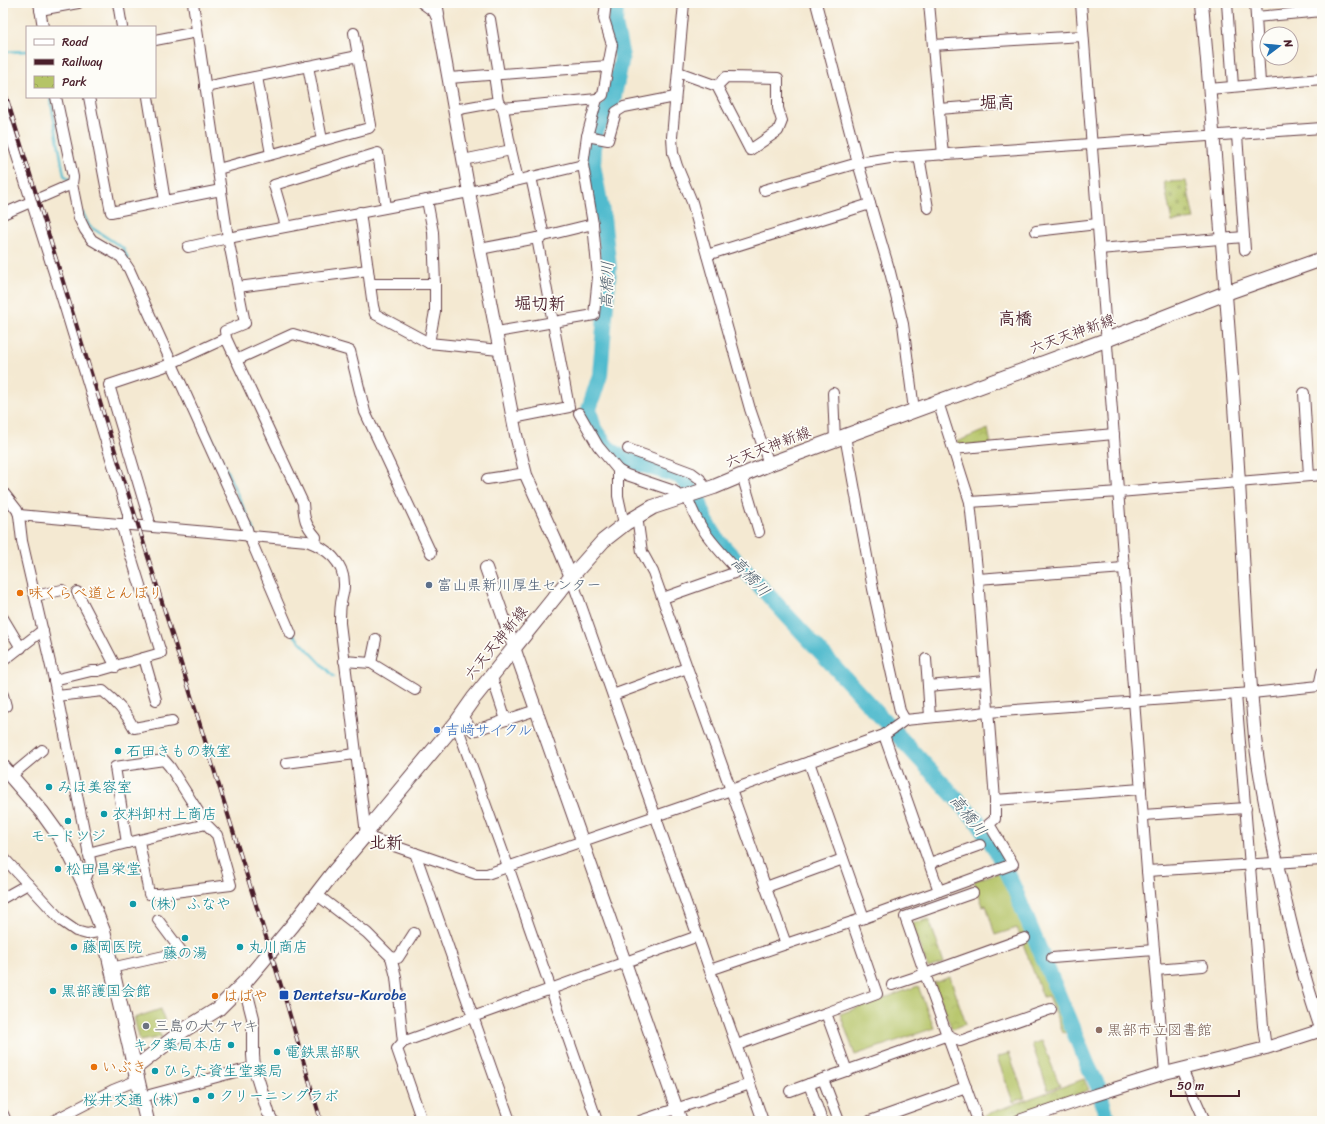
<svg xmlns="http://www.w3.org/2000/svg" width="1325" height="1124" font-family="Sriracha,'Klee One',sans-serif">
<defs>
<pattern id="cemetery-stones" width="16" height="16" patternUnits="userSpaceOnUse"><rect width="16" height="16" fill="#b5c467"/><path d="M2 7V4a2 2 0 0 1 4 0v3zM10 15v-3a2 2 0 0 1 4 0v3z" fill="#9da85a"/></pattern>
<pattern id="park-crowns" width="20" height="18" patternUnits="userSpaceOnUse"><rect width="20" height="18" fill="#b5c467"/><path d="M2 6a3 3 0 1 1 6 0M12 15a3 3 0 1 1 6 0" fill="none" stroke="#9da85a"/></pattern>
</defs>
<rect width="100%" height="100%" fill="#fdfcf7"/>
<filter id="ink" filterUnits="userSpaceOnUse"><feTurbulence type="fractalNoise" baseFrequency=".025" numOctaves="2"/><feDisplacementMap in="SourceGraphic" scale="8" xChannelSelector="R" yChannelSelector="G"/><feConvolveMatrix kernelMatrix="1 2 1 2 8 2 1 2 1" color-interpolation-filters="sRGB"/></filter>
<filter id="wash" filterUnits="userSpaceOnUse"><feTurbulence type="fractalNoise" baseFrequency=".012" numOctaves="4" result="noise"/><feDisplacementMap in="SourceGraphic" scale="16" xChannelSelector="R" yChannelSelector="G"/><feGaussianBlur stdDeviation="0.9" result="paint"/><feColorMatrix in="noise" values="0 0 0 0 0 0 0 0 0 0 0 0 0 0 0 0 0 1.4 0 .05"/><feComposite in="paint" operator="in"/></filter>
<g filter="url(#wash)">
<rect width="100%" height="100%" fill="#f4e9d2"/>
<g fill="#b5c467" stroke="#807249">
<polygon points="1000,872 1068,1032 1063,1033 1048,996 1043,997 1017,928 995,935 986,905 983,906 974,881"/>
<polygon points="918,986 934,1028 855,1055 840,1014"/>
<polygon points="1042,1041 1060,1086 1048,1090 1032,1044"/>
<polygon points="1009,1053 1025,1098 1013,1102 997,1057"/>
</g>
<polygon fill="url(#cemetery-stones)" stroke="#807249" points="1186,181 1194,219 1172,222 1164,182"/>
<g fill="url(#park-crowns)" stroke="#807249">
<polygon points="988,429 991,444 957,447 956,442"/>
<polygon points="929,919 944,963 928,968 911,924"/>
<polygon points="950,977 966,1024 952,1029 934,983"/>
<polygon points="161,1009 165,1022 156,1029 162,1037 140,1041 134,1018"/>
<polygon points="1084,1079 1089,1090 1003,1121 987,1121 985,1115"/>
</g>
<g fill="none" stroke-linecap="round" stroke-linejoin="round">
<g stroke="#51bbce" stroke-width="2.5">
<polyline points="3,52 27,51"/>
<polyline points="50,97 64,175 70,180"/>
<polyline points="83,213 89,226 123,248 128,259"/>
<polyline points="208,430 255,533"/>
<polyline points="293,634 334,677"/>
</g>
<polyline stroke="#51bbce" stroke-width="16" points="616,3 615,24 622,57 613,100 595,132 593,165 603,218 609,268 600,375 589,409 594,429 607,447 624,459 679,476 697,496 706,521 719,542 977,821 996,850 1014,888 1088,1066 1099,1088 1104,1108 1108,1121"/>
</g>
</g>
<g filter="url(#ink)">
<g fill="none" stroke-linecap="round" stroke-linejoin="round">
<defs>
<g id="minor">
<polyline points="39,3 43,27"/>
<polyline points="118,3 122,27"/>
<path d="M193,3L228,238L245,323L225,331L226,338L303,503C304,519 305,524 316,537L315,544"/>
<polyline points="422,3 437,14"/>
<polyline points="684,3 672,137 673,153 677,166 692,202 750,409 769,464"/>
<polyline points="816,3 858,163 890,272 903,324 914,410"/>
<polyline points="929,3 943,155"/>
<polyline points="1081,3 1147,871 1165,1073"/>
<polyline points="1227,3 1233,86"/>
<polyline points="1255,3 1256,17"/>
<polyline points="40,10 78,3"/>
<polyline points="490,19 499,74"/>
<polyline points="354,33 358,56"/>
<polyline points="155,40 197,32"/>
<polyline points="933,45 1083,36"/>
<polyline points="308,66 322,140"/>
<polyline points="678,72 717,86 726,77 778,78 778,108 782,121 778,131 750,150 717,86"/>
<polyline points="257,77 271,154"/>
<polyline points="449,78 608,66 612,45 604,19 606,3"/>
<polyline points="1260,83 1256,17 1322,11"/>
<polyline points="205,87 358,56 371,125 369,128 218,169"/>
<polyline points="1209,89 1322,79"/>
<polyline points="89,97 111,212 165,201"/>
<polyline points="148,97 165,201 221,190"/>
<polyline points="597,99 603,95 608,66"/>
<polyline points="498,102 503,108 597,99 587,136 583,165"/>
<polyline points="939,109 1003,104"/>
<polyline points="454,110 498,102 494,75"/>
<polyline points="3,112 63,301 128,514 128,525"/>
<polyline points="1237,135 1245,250"/>
<polyline points="587,136 608,140 616,112 624,107 675,97"/>
<polyline points="511,150 518,180"/>
<polyline points="919,156 928,208"/>
<polyline points="463,160 511,150 503,108"/>
<polyline points="531,177 544,236 593,224"/>
<polyline points="72,184 79,218 85,230 92,240 121,257 129,269 247,529 249,536 291,634"/>
<polyline points="764,190 858,163 890,158 1322,128"/>
<polyline points="360,212 373,306 375,314 429,343 499,350"/>
<polyline points="3,214 72,184 73,177 56,97"/>
<polyline points="286,226 274,185 378,153 386,207"/>
<polyline points="1036,231 1097,224"/>
<polyline points="188,247 228,238 469,192 583,165 593,224 598,277 594,315 497,332"/>
<polyline points="480,249 542,237"/>
<polyline points="1099,249 1244,237"/>
<polyline points="707,255 870,204"/>
<polyline points="370,284 435,284 433,232 427,200"/>
<polyline points="238,287 368,270"/>
<polyline points="429,343 435,311 435,284"/>
<polyline points="236,360 293,334 350,351 365,412 431,553"/>
<polyline points="833,393 835,440"/>
<polyline points="1304,393 1309,476"/>
<polyline points="938,402 970,502 978,579 995,800 995,819 989,824 1013,864 939,891"/>
<polyline points="579,413 598,446 618,470"/>
<polyline points="513,418 569,407 537,238"/>
<polyline points="845,436 873,589 900,711 905,720"/>
<polyline points="628,449 692,473 700,479 706,490"/>
<polyline points="953,449 1114,434"/>
<polyline points="742,475 759,532"/>
<polyline points="487,479 526,473"/>
<polyline points="3,492 17,510 19,515 22,541 54,680 91,865 84,883"/>
<polyline points="970,502 1119,492 1322,475"/>
<path d="M19,515L307,541C326,548 345,562 344,586C344,590 343,594 342,598C340,606 340,615 340,623L366,834L368,837L476,874H487L731,790L884,735L905,720L988,712L1252,693L1319,686L1322,672"/>
<polyline points="637,516 642,552 653,572 786,944 710,970"/>
<polyline points="149,519 109,385 163,367 226,338"/>
<polyline points="624,524 618,496 618,470 627,475 674,491 680,498"/>
<polyline points="571,577 763,1121"/>
<polyline points="978,579 1124,568"/>
<polyline points="77,592 116,667"/>
<polyline points="35,596 62,590"/>
<path d="M663,598L734,573L738,571C716,547 697,528 687,496"/>
<polyline points="3,618 21,648"/>
<polyline points="144,658 156,700"/>
<polyline points="926,659 928,686 985,681"/>
<polyline points="3,661 43,630"/>
<polyline points="344,661 371,663 376,639"/>
<polyline points="371,663 415,690"/>
<polyline points="492,677 506,720"/>
<polyline points="54,680 91,671 98,671 161,653 121,524"/>
<polyline points="928,686 930,717"/>
<polyline points="1236,694 1263,1026 1266,1048"/>
<polyline points="3,695 6,706"/>
<polyline points="613,695 687,668"/>
<path d="M57,696L103,691C117,702 126,713 134,728L172,721"/>
<polyline points="461,715 473,731 536,710"/>
<polyline points="456,723 508,866 597,1121"/>
<polyline points="286,763 355,754"/>
<polyline points="11,776 42,750"/>
<polyline points="995,800 1141,789"/>
<polyline points="1143,815 1246,808"/>
<polyline points="139,841 149,894 158,894 231,885 217,835 206,824 127,843 115,767 164,760 170,767 206,824"/>
<polyline points="88,853 127,843"/>
<polyline points="415,853 510,1121"/>
<polyline points="3,857 63,922 76,931 87,934 103,931"/>
<polyline points="930,863 980,845"/>
<polyline points="1147,871 1322,860"/>
<polyline points="766,887 843,859"/>
<polyline points="316,894 367,933 391,957 398,958 414,933"/>
<polyline points="3,898 28,884"/>
<polyline points="864,918 939,891 884,735"/>
<polyline points="786,944 864,918 809,762"/>
<polyline points="391,957 396,977 403,1042 397,1049 422,1121"/>
<polyline points="1052,958 1154,950"/>
<polyline points="111,968 182,952 158,920"/>
<polyline points="1156,970 1203,966"/>
<polyline points="892,985 925,974 905,917 973,893"/>
<polyline points="403,1042 698,936"/>
<polyline points="737,1045 826,1013"/>
<polyline points="1182,1069 1205,1121"/>
<polyline points="847,1071 826,1013 877,994 852,922"/>
<polyline points="790,1091 809,1084"/>
<polyline points="142,1097 254,1067"/>
<polyline points="268,1112 273,1121"/>
<polyline points="3,1114 6,1121"/>
<polyline points="821,1118 809,1084 823,1079"/>
<polyline points="53,1121 113,1090 138,1080"/>
<polyline points="640,1121 750,1084"/>
<polyline points="839,1121 823,1079 948,1035 960,1041 1051,1009"/>
<polyline points="870,1121 966,1087"/>
<polyline points="978,1121 925,974 1025,938"/>
</g>
<g id="tertiary">
<path d="M1202,3C1216,162 1229,322 1239,482C1244,567 1247,652 1255,737C1258,771 1266,806 1272,839C1285,904 1300,969 1322,1031"/>
<polyline points="437,14 469,192 516,435 526,475 559,548 571,577"/>
<polyline points="486,568 681,1121"/>
<polyline points="244,983 253,1018 253,1055 254,1067 268,1112"/>
<polyline points="1019,1121 1095,1095 1165,1073 1266,1048 1322,1030"/>
</g>
<g id="secondary">
<polyline points="435,3 437,14"/>
<polyline points="3,767 42,812 60,837 71,856 84,883 103,931 147,1121"/>
<polyline points="135,1068 184,1030 218,1009 244,983 292,926 333,873 366,834 376,819 456,723 473,699 571,577 603,541 626,523 653,507 714,487 769,464 1106,340 1226,293 1322,259"/>
</g>
</defs>
<use href="#minor" stroke="#643d44" stroke-width="12"/>
<use href="#tertiary" stroke="#643d44" stroke-width="14"/>
<use href="#secondary" stroke="#643d44" stroke-width="16"/>
<use href="#minor" stroke="#fff" stroke-width="10"/>
<use href="#tertiary" stroke="#fff" stroke-width="12"/>
<use href="#secondary" stroke="#fff" stroke-width="14"/>
<defs>
<polyline id="rail" points="3,86 116,454 284,995 321,1121"/>
</defs>
<use href="#rail" stroke="#4a1f2b" stroke-width="4"/>
<use href="#rail" stroke="#fdfcf7" stroke-width="2.5" stroke-dasharray="8" stroke-linecap="butt"/>
</g>
</g>
<circle fill="#5c6f8a" stroke="#fdfcf7" stroke-width="1.5" cx="429" cy="585" r="4"/>
<g fill="#e8710a" stroke="#fdfcf7" stroke-width="1.5">
<circle cx="20" cy="593" r="4"/>
<circle cx="215" cy="996" r="4"/>
<circle cx="94" cy="1067" r="4"/>
</g>
<circle fill="#3f7fe0" stroke="#fdfcf7" stroke-width="1.5" cx="437" cy="730" r="4"/>
<g fill="#0f9aa8" stroke="#fdfcf7" stroke-width="1.5">
<circle cx="118" cy="751" r="4"/>
<circle cx="49" cy="787" r="4"/>
<circle cx="104" cy="814" r="4"/>
<circle cx="68" cy="821" r="4"/>
<circle cx="58" cy="869" r="4"/>
<circle cx="133" cy="904" r="4"/>
<circle cx="185" cy="938" r="4"/>
<circle cx="74" cy="947" r="4"/>
<circle cx="240" cy="947" r="4"/>
<circle cx="53" cy="991" r="4"/>
<circle cx="231" cy="1045" r="4"/>
<circle cx="277" cy="1052" r="4"/>
<circle cx="155" cy="1071" r="4"/>
<circle cx="211" cy="1096" r="4"/>
<circle cx="196" cy="1100" r="4"/>
</g>
<rect fill="#1a4fb4" stroke="#fdfcf7" stroke-width="1.5" x="279" y="990" width="10" height="10" rx="2"/>
<circle fill="#6b7280" stroke="#fdfcf7" stroke-width="1.5" cx="146" cy="1026" r="4"/>
<circle fill="#8d6e63" stroke="#fdfcf7" stroke-width="1.5" cx="1099" cy="1030" r="4"/>
<g text-anchor="middle" stroke-width="3.5" stroke-linejoin="round" paint-order="stroke">
<g font-size="15" fill="#4a1f2b" stroke="#fdfcf7">
<text transform="translate(1072 334) rotate(-20)" y="5">六天天神新線</text>
<text transform="translate(768 447) rotate(-21)" y="5">六天天神新線</text>
<text transform="translate(496 643) rotate(-51)" y="5">六天天神新線</text>
</g>
<g font-size="15" fill="#4e5e75" stroke="#fdfcf7" text-anchor="start">
<text x="437" y="590">富山県新川厚生センター</text>
</g>
<g font-size="15" fill="#c56008" stroke="#fdfcf7" text-anchor="start">
<text x="28" y="598">味くらべ道とんぼり</text>
<text x="223" y="1001">はばや</text>
<text x="102" y="1072">いぶき</text>
</g>
<g font-size="15" fill="#366cbe" stroke="#fdfcf7" text-anchor="start">
<text x="445" y="735">吉﨑サイクル</text>
</g>
<g font-size="15" fill="#0d838f" stroke="#fdfcf7" text-anchor="start">
<text x="126" y="756">石田きもの教室</text>
<text x="57" y="792">みほ美容室</text>
<text x="112" y="819">衣料卸村上商店</text>
<text x="68" y="841" text-anchor="middle">モードツジ</text>
<text x="66" y="874">松田昌栄堂</text>
<text x="141" y="909">（株）ふなや</text>
<text x="82" y="952">藤岡医院</text>
<text x="248" y="952">丸川商店</text>
<text x="185" y="958" text-anchor="middle">藤の湯</text>
<text x="61" y="996">黒部護国会館</text>
<text x="223" y="1050" text-anchor="end">キタ薬局本店</text>
<text x="285" y="1057">電鉄黒部駅</text>
<text x="163" y="1076">ひらた資生堂薬局</text>
<text x="219" y="1101">クリーニングラボ</text>
<text x="188" y="1105" text-anchor="end">桜井交通（株）</text>
</g>
<g font-size="15" fill="#164399" stroke="#fdfcf7" text-anchor="start">
<text x="293" y="1000">Dentetsu-Kurobe</text>
</g>
<g font-size="15" fill="#5b616d" stroke="#fdfcf7" text-anchor="start">
<text x="154" y="1031">三島の大ケヤキ</text>
</g>
<g font-size="15" fill="#785e54" stroke="#fdfcf7" text-anchor="start">
<text x="1107" y="1035">黒部市立図書館</text>
</g>
<g font-size="16" font-style="italic" fill="#4d5d6c" stroke="#fdfcf7">
<text transform="translate(606 285) rotate(-88)" y="6">高橋川</text>
<text transform="translate(751 576) rotate(47)" y="6">高橋川</text>
<text transform="translate(969 815) rotate(51)" y="6">高橋川</text>
</g>
<g font-size="17" font-weight="bold" fill="#4a1f2b" stroke="#fdfcf7">
<text x="997" y="108">堀高</text>
<text x="540" y="309">堀切新</text>
<text x="1015" y="324">高橋</text>
<text x="386" y="848">北新</text>
</g>
</g>
<rect width="1325" height="1124" fill="none" stroke="#fdfcf7" stroke-width="16"/>
<rect x="26" y="26" width="130" height="72" fill="#fdfcf7" stroke="#b5a4a5"/>
<rect x="34" y="39" width="20" height="6" fill="#ffffff" stroke="#b5a4a5"/>
<text x="62" y="46" font-size="12" fill="#4a1f2b">Road</text>
<rect x="34" y="59" width="20" height="6" fill="#4a1f2b" stroke="#b5a4a5"/>
<text x="62" y="66" font-size="12" fill="#4a1f2b">Railway</text>
<rect x="34" y="76" width="20" height="12" fill="url(#park-crowns)" stroke="#b5a4a5"/>
<text x="62" y="86" font-size="12" fill="#4a1f2b">Park</text>
<g transform="translate(1279 46) rotate(74)"><circle r="19" fill="#fdfcf7" stroke="#b5a4a5"/>
<path d="M0-3L7 15L0 10L-7 15Z" fill="#1f6fb2"/>
<text y="-6" font-size="11" font-weight="bold" text-anchor="middle" fill="#4a1f2b">N</text>
</g>
<path d="M1171 1090v6h68v-6" fill="none" stroke="#4a1f2b" stroke-width="2"/>
<text x="1177" y="1090" font-size="12" fill="#4a1f2b" stroke="#fdfcf7" stroke-width="3" paint-order="stroke">50 m</text>
</svg>
